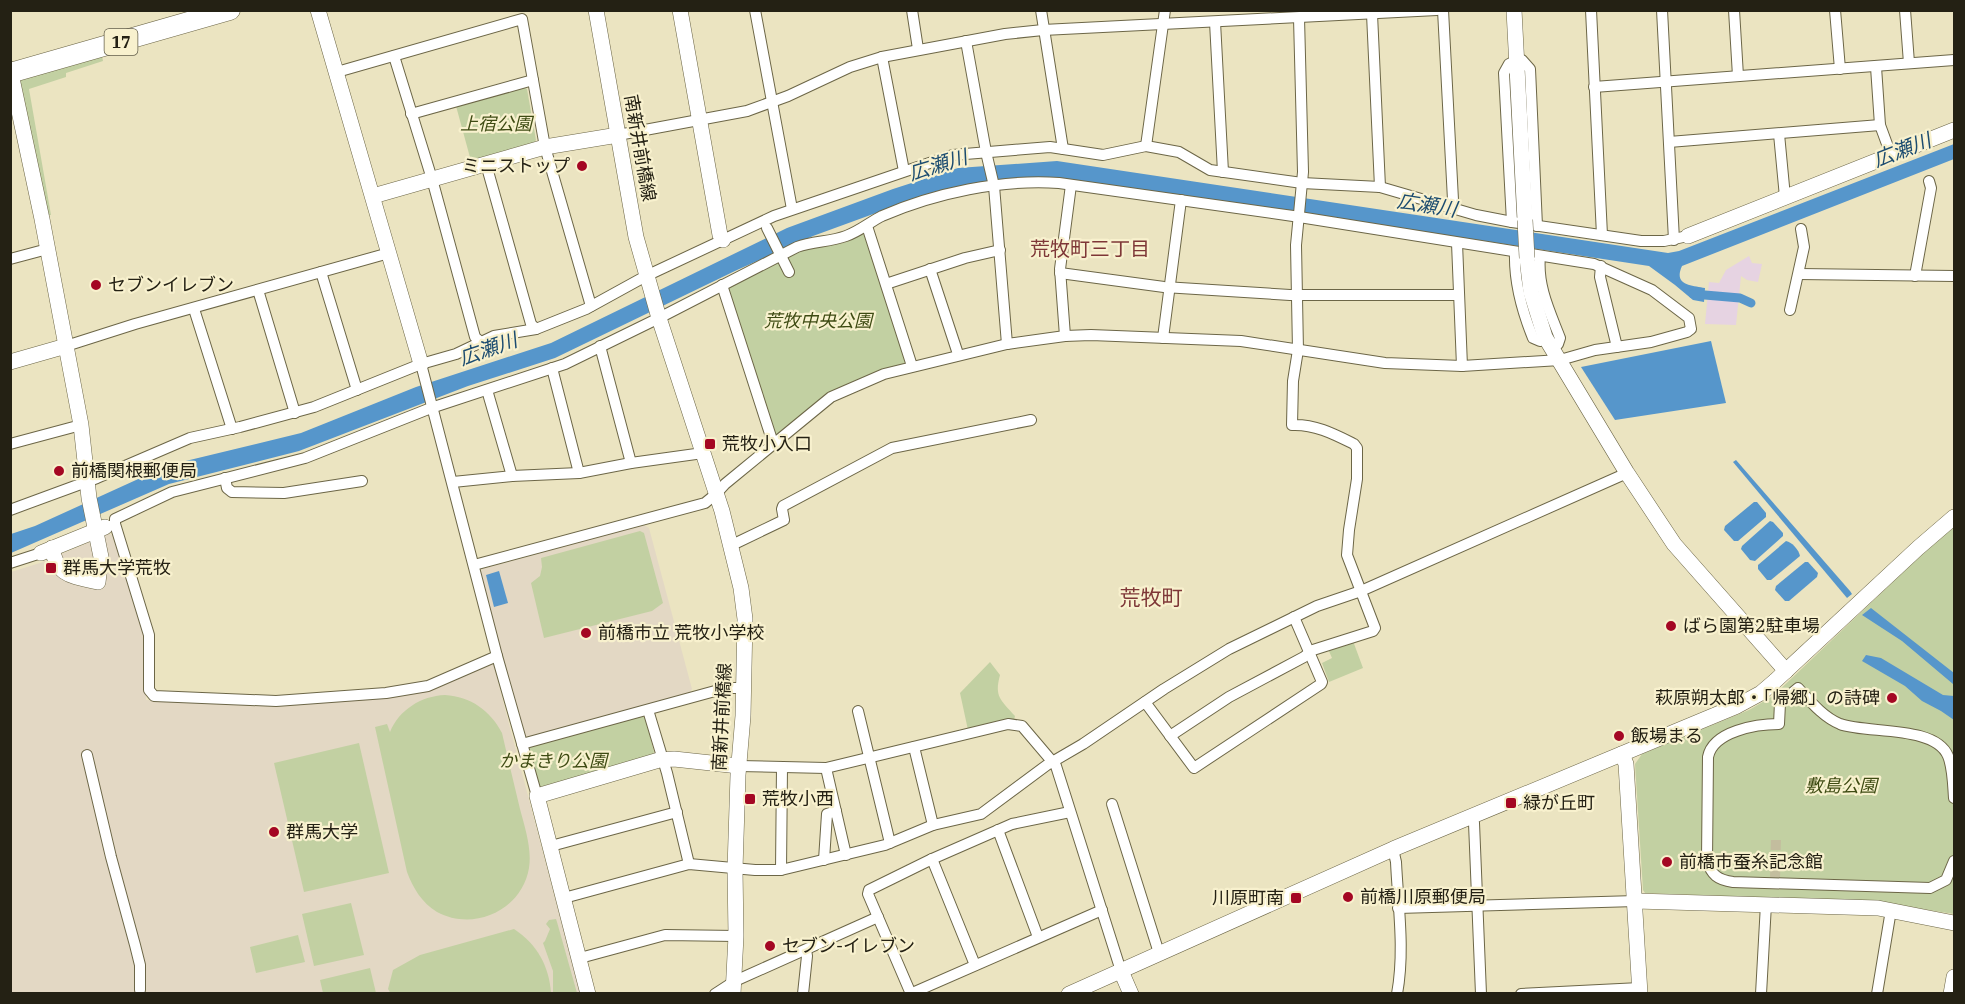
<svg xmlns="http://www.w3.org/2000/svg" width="1965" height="1004" font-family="'IBM Plex Serif','Noto Sans JP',serif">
<rect width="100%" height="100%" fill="#ebe4c1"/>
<polygon fill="#e6d3e2" points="1749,256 1752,263 1762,264 1758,282 1747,280 1741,276 1736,325 1705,324 1709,282 1719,283 1726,270"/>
<g fill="#e3d8c4">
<polygon points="644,525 649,528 692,689 689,694 527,737 523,735 480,574 482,569"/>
<polygon points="109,534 112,535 145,639 146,700 255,705 362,699 493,663 580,993 11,994 11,572 40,563"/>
</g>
<g fill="#c2d0a2">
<polygon points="101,51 103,61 66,73 66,77 29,89 51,215 47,215 16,74"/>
<polygon points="523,87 527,89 536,140 533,144 471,161 456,106"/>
<polygon points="860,234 866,235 905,362 904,364 886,369 778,435 773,433 728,289 730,286 794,253 814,246 844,243"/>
<polygon points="1954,527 1954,914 1878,902 1645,893 1643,890 1635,764 1642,754 1749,710 1773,696 1917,559"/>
<polygon points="640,531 644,533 663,603 652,611 544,638 531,583 540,576 542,567 541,558"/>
<polygon points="1353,641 1363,668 1329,682 1322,663 1332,658 1328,649"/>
<path d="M990,662L1000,675C994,697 1001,700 1015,716L1014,720L968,730L960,693Z"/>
<path d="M445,695C471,697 490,710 502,733C508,759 514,784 520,809C525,828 532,849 529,868C522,910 474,932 437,912C422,903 413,888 407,872L375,727L387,724L390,732C399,710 421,696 445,695Z"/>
<polygon points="641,716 645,717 654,752 652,757 540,787 536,785 527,748 530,745"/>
<polygon points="359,743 389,873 304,892 274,763"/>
<polygon points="351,903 364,955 314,966 302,914"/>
<polygon points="556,919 557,922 577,993 553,993 553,971 543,943 545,941 550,929 546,924 549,920"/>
<path d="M514,929C537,944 549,966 551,993L391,994L388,989L393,970L420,955Z"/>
<polygon points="298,935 305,962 256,973 250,947"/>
<polygon points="370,968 376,993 323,993 320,980"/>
</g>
<g fill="#5696cb">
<path d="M1954,144V159L1682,266C1673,286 1692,285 1705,288L1704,302L1693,300L1675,285L1649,266L1313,215L1064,179L970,184L928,194L813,236L737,270L555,358L468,386L299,451L169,484L11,553V534L35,526L169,465L301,433L416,387L551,343L787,228L893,189L958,168L1057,161L1668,253L1679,251Z"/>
<polygon points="1711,341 1726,403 1615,420 1581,367"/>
<polygon points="1736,460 1850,591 1852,594 1847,598 1733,462"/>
<polygon points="1754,502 1757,502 1766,513 1766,517 1738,541 1734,541 1724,530 1725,526"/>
<polygon points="1770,521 1773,522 1783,533 1783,536 1755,561 1750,560 1741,549 1742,546"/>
<path d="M1786,541C1792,542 1799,550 1800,556L1771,580H1767L1758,569V565Z"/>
<polygon points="1805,562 1808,562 1818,573 1817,577 1789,601 1785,601 1775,590 1776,586"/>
<polygon points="499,571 508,603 494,607 486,575"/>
<polygon points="1871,608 1954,673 1954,691 1953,684 1902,641 1862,615"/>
<polygon points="1866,655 1881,658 1943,695 1954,696 1954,720 1941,711 1922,701 1905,686 1862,661"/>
</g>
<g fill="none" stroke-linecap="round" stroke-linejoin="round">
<polyline stroke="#5696cb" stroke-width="9" points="1693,294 1740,298 1751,303"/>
<polyline stroke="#c3bd9e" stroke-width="10" stroke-dasharray="10 5" stroke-linecap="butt" points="1775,880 1776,836"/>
<defs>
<g id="street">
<polyline points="755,10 792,209"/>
<polyline points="912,10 918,49"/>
<polyline points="1041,10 1063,149"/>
<polyline points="1443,10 1453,200 1452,208"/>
<polyline points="1591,10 1602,235"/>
<polyline points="1662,10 1674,240"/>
<polyline points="1734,10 1738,76"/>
<polyline points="1835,10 1840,69"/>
<polyline points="1905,10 1909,63"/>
<polyline points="1372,14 1380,187"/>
<polyline points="1215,22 1223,172"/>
<polyline points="966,41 986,152 994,186 1007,344"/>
<polyline points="394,56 432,179 475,337 481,342"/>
<polyline points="882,57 904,171"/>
<polyline points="1876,67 1880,125 1891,155"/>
<polyline points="337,72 522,19 545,147 591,306"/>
<polyline points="1594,87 1954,60"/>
<polyline points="411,114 533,80"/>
<polyline points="1779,134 1785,197"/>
<polyline points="618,135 747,111 788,96 850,67 882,57 1005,34 1043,30 1437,10"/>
<polyline points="1669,142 1880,125"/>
<polyline points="1146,146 1165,10"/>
<polyline points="486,164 531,324 536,329"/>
<polyline points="1512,222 1504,73 1509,64 1517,60 1522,60 1530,69 1537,226"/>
<polyline points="867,226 912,366"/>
<polyline points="767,228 789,272"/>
<polyline points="1457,243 1462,366"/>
<path d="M1515,252C1514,281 1522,311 1533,338L1540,341L1547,339"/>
<path d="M1540,256C1537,286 1550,312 1560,338L1558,344L1553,349"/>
<polyline points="10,259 40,251"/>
<polyline points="1601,266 1600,277 1617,347"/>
<polyline points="930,269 958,354"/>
<polyline points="321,272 357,390"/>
<polyline points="1060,273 1164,287 1290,295 1458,295"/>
<polyline points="1799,274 1954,276"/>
<polyline points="1915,276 1931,188 1929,181"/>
<polyline points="886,284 965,258 1000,250"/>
<polyline points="722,285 773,443"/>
<polyline points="258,290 295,413"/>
<polyline points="194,309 232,429"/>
<polyline points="1790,310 1804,247 1801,229"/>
<polyline points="1065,336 1060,269 1071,185"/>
<polyline points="1163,338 1181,200"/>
<polyline points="66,346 135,324 389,253"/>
<polyline points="600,346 631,463"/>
<polyline points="421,364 497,656 537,796"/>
<polyline points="552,368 579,473"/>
<polyline points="487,390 512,476"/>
<polyline points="10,444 81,425"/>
<polyline points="225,478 227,488 232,492 284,493 362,481"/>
<polyline points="453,482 512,476 579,473 631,463 703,453"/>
<polyline points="10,510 97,478 190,438 240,427 314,407 421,364 456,354 494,336 536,329 586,309 646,276 774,216 953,155 1050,147 1103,155 1146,146 1179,152 1210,170 1302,183 1380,187 1476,215 1512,222 1641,241 1664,241 1688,236"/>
<polyline points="115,524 149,635 149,690 154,696 276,701 386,693 428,686 497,656"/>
<path d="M105,527L115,524V519L172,492L305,458L431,408L565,364L659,318L797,247C813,241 830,242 846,236C860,231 870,222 882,216C935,193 1001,179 1059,183L1293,216L1594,264L1652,290L1689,318L1691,329L1687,332L1651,342L1595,350L1560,360L1462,366L1385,363L1241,341L1091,335L1065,336L1007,344L884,374L831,397L725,484L716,494L705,503L474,565"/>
<polyline points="732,545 784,520 782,509 783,506 892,448 1031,420"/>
<polyline points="10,563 41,553"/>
<polyline points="1145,702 1194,768 1321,684 1322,682 1294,617"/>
<polyline points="648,710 667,773 689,864"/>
<polyline points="858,711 890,843"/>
<path d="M1170,736L1229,697L1304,657L1313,650L1373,631L1375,628L1347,555L1349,530L1357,479V448L1354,444C1334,434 1315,424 1292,425L1293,381L1298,350L1296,245L1303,172L1299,18"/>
<polyline points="522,744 726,688 744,688"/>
<polyline points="914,747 933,825"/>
<polyline points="87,755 111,857 135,945 140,965 140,990"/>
<polyline points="739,766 826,768 1008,724 1022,726 1056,766 1121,971"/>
<polyline points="826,768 846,855"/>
<path d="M1954,798C1953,785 1953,768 1948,756C1935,725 1867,734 1840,724C1823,717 1810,701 1798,688L1780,703L1779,724C1757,724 1713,731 1708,757L1707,860C1711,875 1718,880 1733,882L1930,888L1946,880L1954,861"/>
<polyline points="1112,804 1159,953"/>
<polyline points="1471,815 1474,823 1481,994"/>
<polyline points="998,830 1038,937"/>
<polyline points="551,846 677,812"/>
<path d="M1393,849L1396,862C1398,905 1405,951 1397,994"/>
<polyline points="932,859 975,965"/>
<polyline points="824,860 827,814 836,811"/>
<polyline points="781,870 782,767"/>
<polyline points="564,898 689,864 755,870 781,870 885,845 933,825 981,814 1047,765 1083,744 1164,689 1229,649 1317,606 1361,591 1627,473"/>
<polyline points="1398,908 1636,901"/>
<polyline points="580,958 665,935 736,936"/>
<polyline points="715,994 735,981 878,917"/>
<polyline points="803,994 807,956 806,950"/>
<polyline points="910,994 1102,910"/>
<polyline points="911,994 868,894 869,890 932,859 1012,824 1070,812"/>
<polyline points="1521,994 1640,988"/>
<polyline points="1761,994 1766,904"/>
<polyline points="1877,994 1891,910"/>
</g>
<g id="secondary">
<polyline points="318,10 421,364"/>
<polyline points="596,10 636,237 659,318 722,511 741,588 745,619 743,716 738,775 735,869 736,936 733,994"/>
<polyline points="680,10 720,235 723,240"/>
<polyline points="1514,10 1525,220"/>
<path d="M10,69L42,219L81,425L89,498L101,557L98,582C73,576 57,577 52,548"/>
<polyline points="373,196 545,147 618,135"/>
<polyline points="1688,236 1954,130"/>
<polyline points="1527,258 1531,292 1545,337 1627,473 1674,544 1786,671"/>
<polyline points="10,362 66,346"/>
<polyline points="41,553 105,527"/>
<polyline points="1622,754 1626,764 1640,994"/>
<polyline points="1636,901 1878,908 1954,923"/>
<polyline points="1121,971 1131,994"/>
<polyline points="588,994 537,796 659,760 674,759 739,766"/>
<polyline points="1069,994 1393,849 1737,706 1761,693 1775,681 1918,548 1954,517"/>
<polyline points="1951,994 1954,977"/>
</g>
<polyline id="highway" points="10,73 230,10"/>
</defs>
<use href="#street" stroke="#6c6647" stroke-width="12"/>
<use href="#secondary" stroke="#6c6647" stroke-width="16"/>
<use href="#highway" stroke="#6c6647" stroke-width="21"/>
<use href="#street" stroke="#fff" stroke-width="10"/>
<use href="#secondary" stroke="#fff" stroke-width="15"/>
<use href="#highway" stroke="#fff" stroke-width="20"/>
<defs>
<polyline id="secondary-bridge" points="1525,220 1527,258"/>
</defs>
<use href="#secondary-bridge" stroke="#6c6647" stroke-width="16" stroke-linecap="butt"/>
<use href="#secondary-bridge" stroke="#fff" stroke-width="15"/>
</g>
<g fill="#a40723" stroke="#f8f1ce" stroke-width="2">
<circle cx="582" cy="166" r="6"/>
<circle cx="96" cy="285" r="6"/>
<rect x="704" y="438" width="12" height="12" rx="3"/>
<circle cx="59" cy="471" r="6"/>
<rect x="45" y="562" width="12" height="12" rx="3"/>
<circle cx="1671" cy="626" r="6"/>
<circle cx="586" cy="633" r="6"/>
<circle cx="1892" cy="698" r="6"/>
<circle cx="1619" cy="736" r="6"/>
<rect x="744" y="793" width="12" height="12" rx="3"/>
<rect x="1505" y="797" width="12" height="12" rx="3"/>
<circle cx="274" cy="832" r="6"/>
<circle cx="1667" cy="862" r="6"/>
<circle cx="1348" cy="897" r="6"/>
<rect x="1290" y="892" width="12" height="12" rx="3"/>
<circle cx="770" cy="946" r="6"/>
</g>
<g text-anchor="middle" stroke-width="4.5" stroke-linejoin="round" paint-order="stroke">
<rect fill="#f8f1ce" stroke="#645f4c" stroke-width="1.5" x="104.5" y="29" width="33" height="26" rx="4.5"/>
<g font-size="16" font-weight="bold" fill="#242114">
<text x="121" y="48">17</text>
</g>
<g font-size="18" font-style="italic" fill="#3e4b13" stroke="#f8f1ce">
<text x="496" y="130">上宿公園</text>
<text x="818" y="327">荒牧中央公園</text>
<text x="553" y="767">かまきり公園</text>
<text x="1841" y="792">敷島公園</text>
</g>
<g font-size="18" fill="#242114" stroke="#f8f1ce">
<text transform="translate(640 148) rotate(80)" y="6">南新井前橋線</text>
<text transform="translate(722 717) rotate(-87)" y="6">南新井前橋線</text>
</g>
<g font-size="18" fill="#242114" stroke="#f8f1ce" text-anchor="start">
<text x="570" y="172" text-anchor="end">ミニストップ</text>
<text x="108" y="291">セブンイレブン</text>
<text x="722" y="450">荒牧小入口</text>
<text x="71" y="477">前橋関根郵便局</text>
<text x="63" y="574">群馬大学荒牧</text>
<text x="1683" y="632">ばら園第2駐車場</text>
<text x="598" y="639">前橋市立 荒牧小学校</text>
<text x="1880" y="704" text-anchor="end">萩原朔太郎・「帰郷」の詩碑</text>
<text x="1631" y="742">飯場まる</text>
<text x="762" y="805">荒牧小西</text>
<text x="1523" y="809">緑が丘町</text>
<text x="286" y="838">群馬大学</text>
<text x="1679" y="868">前橋市蚕糸記念館</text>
<text x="1360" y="903">前橋川原郵便局</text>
<text x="1284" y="904" text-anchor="end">川原町南</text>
<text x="782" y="952">セブン-イレブン</text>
</g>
<g font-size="20" font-style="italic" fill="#1c4c70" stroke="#f8f1ce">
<text transform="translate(1902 150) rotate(-21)" y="7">広瀬川</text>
<text transform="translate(938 165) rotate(-17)" y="7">広瀬川</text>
<text transform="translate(1427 205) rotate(9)" y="7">広瀬川</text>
<text transform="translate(488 349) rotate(-19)" y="7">広瀬川</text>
</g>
<g font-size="20" fill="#7e3737" stroke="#f8f1ce">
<text x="1090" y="256">荒牧町三丁目</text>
</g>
<g font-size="21" fill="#7e3737" stroke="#f8f1ce">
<text x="1151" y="605">荒牧町</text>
</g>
</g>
<rect width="1965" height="1004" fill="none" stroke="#242114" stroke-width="24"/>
</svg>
